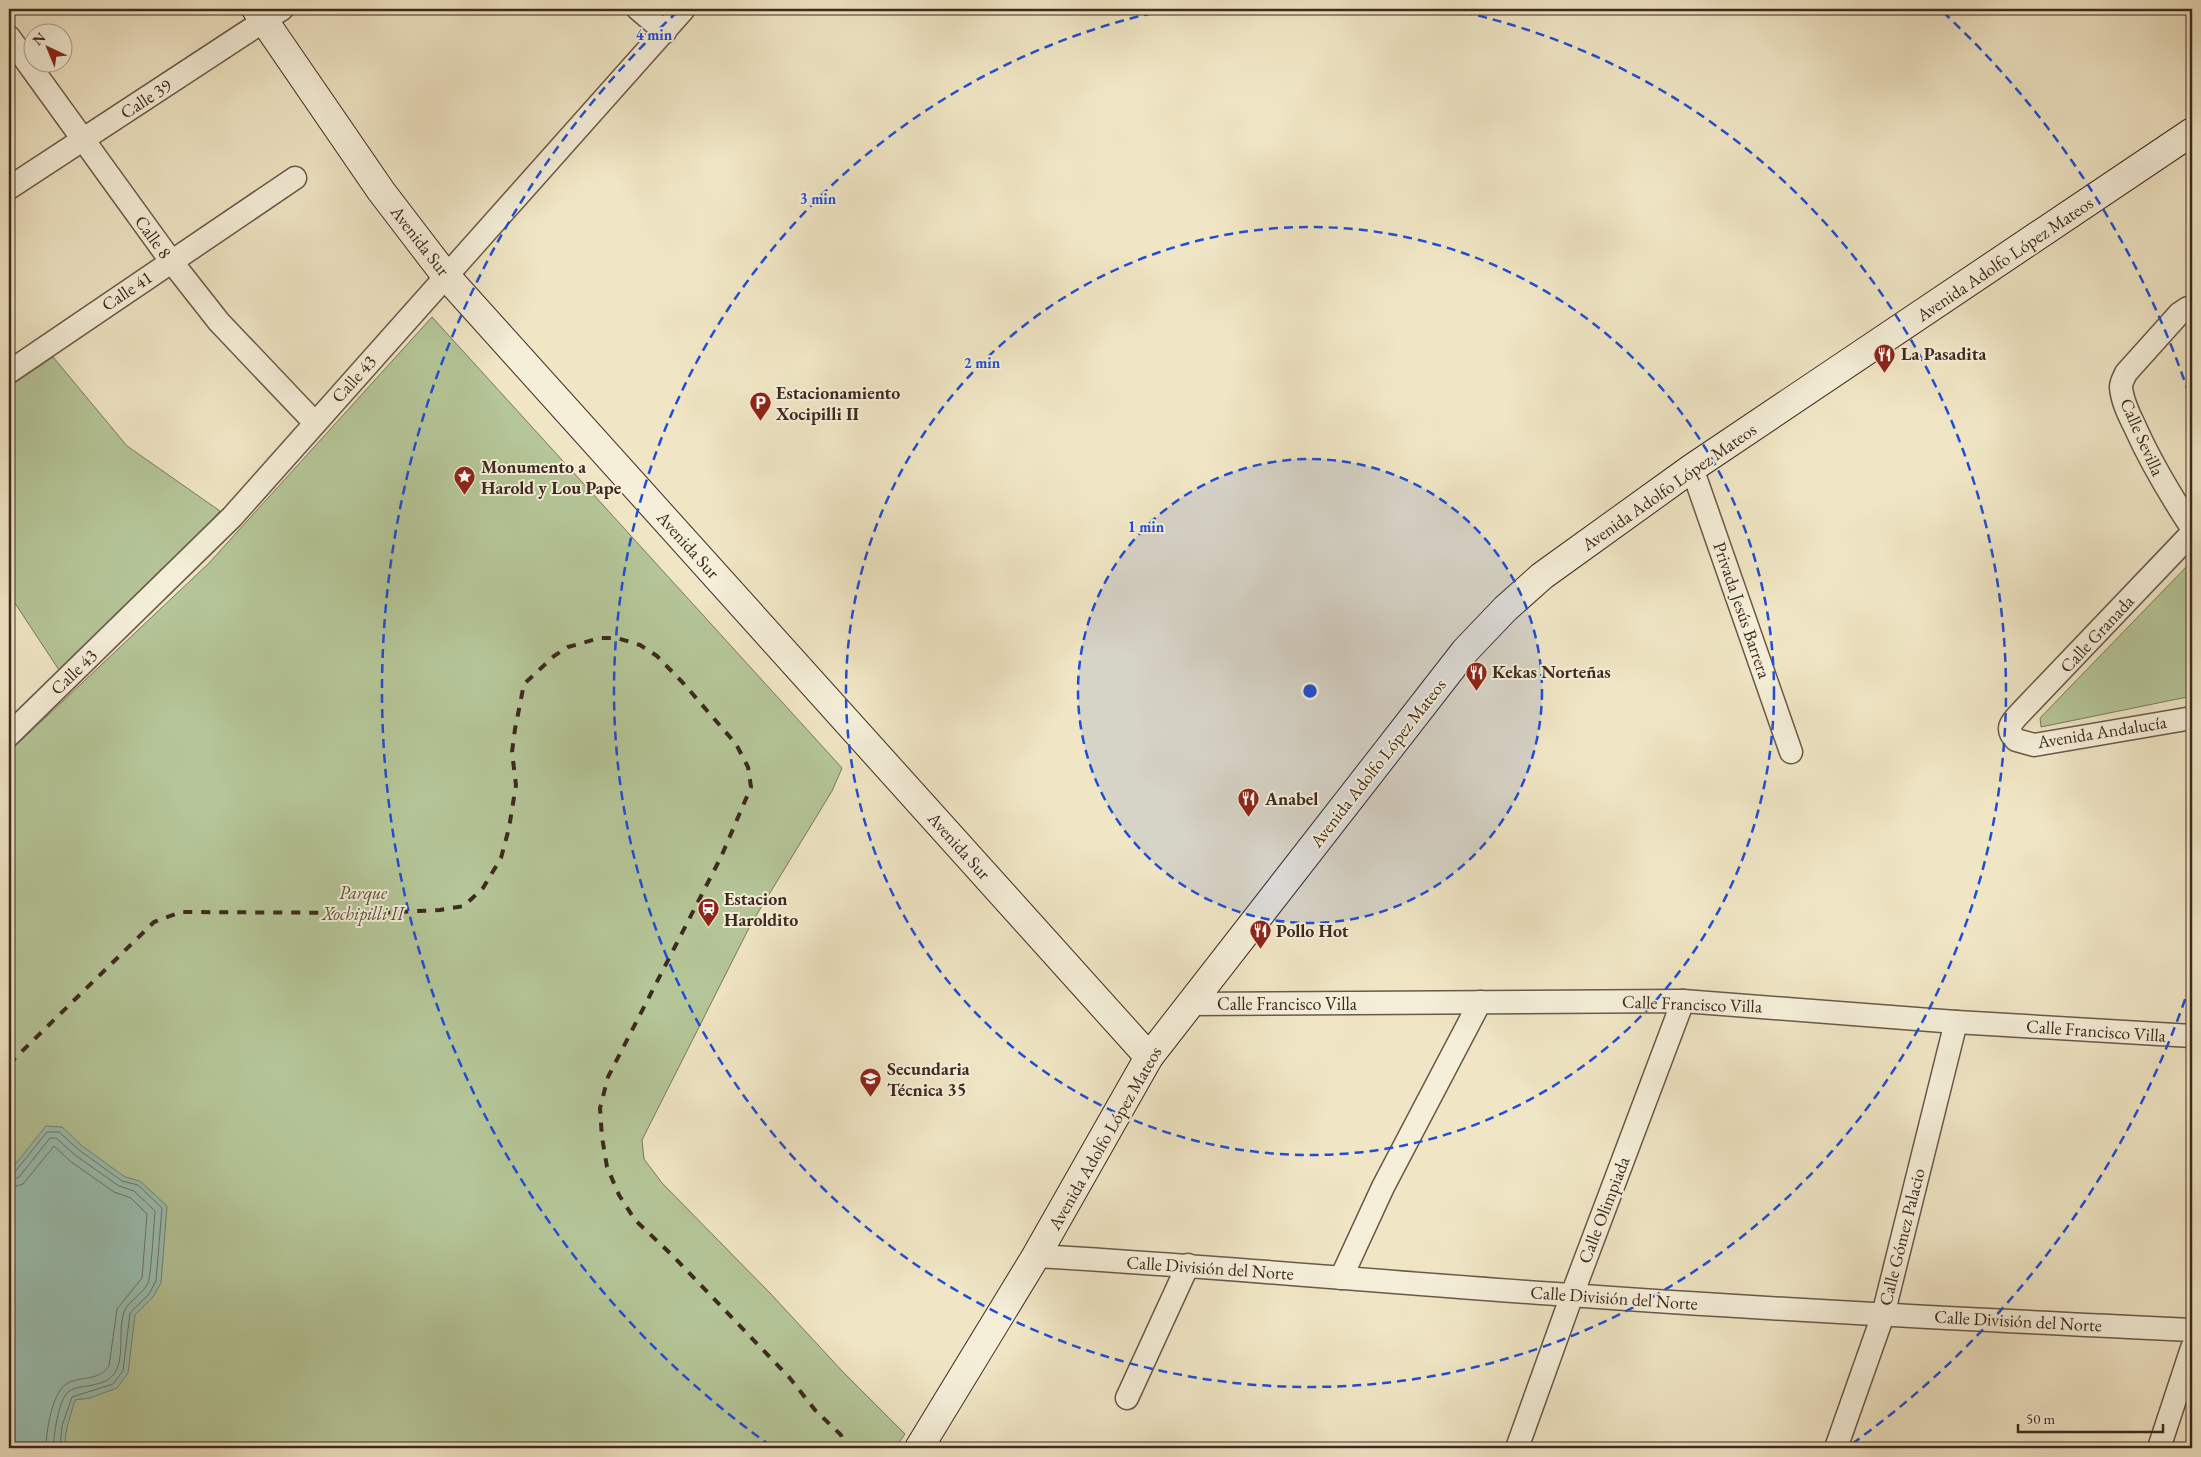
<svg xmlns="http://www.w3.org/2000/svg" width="2201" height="1457" font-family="'EB Garamond',serif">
<rect width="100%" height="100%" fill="#f0e6c5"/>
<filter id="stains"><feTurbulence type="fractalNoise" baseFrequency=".004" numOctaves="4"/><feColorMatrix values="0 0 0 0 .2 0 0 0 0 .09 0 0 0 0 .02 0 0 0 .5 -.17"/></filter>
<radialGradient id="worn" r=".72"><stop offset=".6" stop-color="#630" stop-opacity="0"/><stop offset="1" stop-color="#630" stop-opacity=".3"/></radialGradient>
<g fill="#b5c698" stroke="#7a785c">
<polygon points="432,317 842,768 832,791 751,924 642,1140 644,1159 662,1183 769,1292 843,1372 905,1434 895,1448 9,1448 9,752 209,563"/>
<polygon points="53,357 127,446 220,511 151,587 59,670 9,594 9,387"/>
<polygon points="2192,561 2192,696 2041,727 2040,718"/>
</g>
<polygon fill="#9ac0b2" stroke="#758477" points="46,1126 62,1127 82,1146 125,1177 140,1181 167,1206 161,1283 153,1297 135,1315 128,1373 117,1388 90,1398 75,1400 67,1427 64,1448 9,1448 9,1172"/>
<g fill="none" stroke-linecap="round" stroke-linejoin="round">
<g stroke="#6c7468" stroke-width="1">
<polyline points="9,1174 14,1173 47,1132 59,1132 79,1150 122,1181 138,1185 162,1208 156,1281 149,1294 130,1313 123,1371 113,1384 72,1397 62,1426 60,1448"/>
<path d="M9,1181L19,1177L50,1138H56L75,1155L119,1186L134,1191L155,1211C154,1222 151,1277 148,1283C143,1294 128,1301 124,1312C118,1330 124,1352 117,1369C107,1391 77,1382 67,1393C58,1403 54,1435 53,1448"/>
<path d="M9,1188L23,1184L54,1146L70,1161L114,1192L131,1198L147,1214L142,1278L117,1309L109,1366C99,1381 82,1376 68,1383C52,1391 46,1432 46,1448"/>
</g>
<defs>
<g id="street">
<polyline points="638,9 665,32"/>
<polyline points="9,37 171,261 219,322 315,423"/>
<polyline points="9,188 282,9"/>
<path d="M2192,309L2188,308L2179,314L2126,373C2124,378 2121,382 2121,387C2122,401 2129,415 2135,427C2151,463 2171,496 2192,528"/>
<polyline points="9,372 295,178"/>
<polyline points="1692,468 1791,752"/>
<path d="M2192,533L2023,710C2014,720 2003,727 2016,740L2034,745L2192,718"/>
<polyline points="9,735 232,517 684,9"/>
<polyline points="1190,1004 1683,1001 1956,1022 2192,1036"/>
<path d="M1036,1256C1214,1266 1392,1283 1570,1295C1777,1310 1985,1320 2192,1330"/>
<polyline points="1341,1278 1383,1187 1480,1002"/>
<polyline points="1127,1398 1188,1265"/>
<polyline points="1517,1448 1572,1295 1683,1001"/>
<polyline points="1836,1448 1883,1315 1956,1022"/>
<polyline points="2159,1448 2192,1348"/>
</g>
<g id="secondary">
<polyline points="256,9 381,191 446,276 1149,1057"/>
<polyline points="919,1448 1036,1256 1149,1057 1465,651 1505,609 1542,576 1692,468 2192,132"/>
</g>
</defs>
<use href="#street" stroke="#6a5848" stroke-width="25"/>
<use href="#secondary" stroke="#3e291f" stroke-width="30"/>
<use href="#street" stroke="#f5efd9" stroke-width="22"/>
<use href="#secondary" stroke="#f5efd9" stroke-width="28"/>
<polyline stroke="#3e291f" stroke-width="4" stroke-dasharray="9 9" stroke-linecap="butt" points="9,1064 154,922 181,912 376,913 440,910 464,906 483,888 501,858 509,828 516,785 512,752 515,729 524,684 554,656 568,647 600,638 617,638 640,645 657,656 684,684 736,744 748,767 751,787 721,857 608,1077 600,1108 602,1137 607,1167 619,1195 635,1220 672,1255 789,1377 815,1410 841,1435 845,1448"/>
</g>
<circle cx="1310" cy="691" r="232" fill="#1d4ed8" fill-opacity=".12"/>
<g fill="none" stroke="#1d4ed8" stroke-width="2.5" stroke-dasharray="9 6">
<circle cx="1310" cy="691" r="232"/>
<circle cx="1310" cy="691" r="464"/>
<path d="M1449 9A696 696 0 1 1 1171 9"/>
<path d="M2190 985A928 928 0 0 1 1849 1446M771 1446A928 928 0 0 1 677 12M1943 12A928 928 0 0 1 2190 397"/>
</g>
<defs>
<symbol id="restaurant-pin" viewBox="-11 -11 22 30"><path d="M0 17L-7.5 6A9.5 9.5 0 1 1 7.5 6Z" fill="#8f2418" stroke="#f5efd9"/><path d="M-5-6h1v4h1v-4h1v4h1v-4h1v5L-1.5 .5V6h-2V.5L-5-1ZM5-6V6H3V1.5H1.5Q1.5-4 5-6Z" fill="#fff"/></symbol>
<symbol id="parking-pin" viewBox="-11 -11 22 30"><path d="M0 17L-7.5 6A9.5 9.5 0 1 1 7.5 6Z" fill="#8f2418" stroke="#f5efd9"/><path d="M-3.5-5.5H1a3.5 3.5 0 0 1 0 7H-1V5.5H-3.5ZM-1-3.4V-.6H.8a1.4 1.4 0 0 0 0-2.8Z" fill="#fff"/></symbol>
<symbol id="sight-pin" viewBox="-11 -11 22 30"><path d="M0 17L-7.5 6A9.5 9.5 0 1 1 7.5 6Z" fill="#8f2418" stroke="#f5efd9"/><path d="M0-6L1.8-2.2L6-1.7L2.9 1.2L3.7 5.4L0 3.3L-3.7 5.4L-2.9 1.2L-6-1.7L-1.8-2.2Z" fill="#fff"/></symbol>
<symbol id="station-pin" viewBox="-11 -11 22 30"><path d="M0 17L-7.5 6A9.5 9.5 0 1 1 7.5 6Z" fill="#8f2418" stroke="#f5efd9"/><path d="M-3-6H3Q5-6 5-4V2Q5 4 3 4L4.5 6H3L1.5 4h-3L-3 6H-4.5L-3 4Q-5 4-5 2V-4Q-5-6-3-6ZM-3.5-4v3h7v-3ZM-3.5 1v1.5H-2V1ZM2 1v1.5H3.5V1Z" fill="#fff"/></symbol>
<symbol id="school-pin" viewBox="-11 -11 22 30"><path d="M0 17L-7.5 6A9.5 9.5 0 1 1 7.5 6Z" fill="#8f2418" stroke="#f5efd9"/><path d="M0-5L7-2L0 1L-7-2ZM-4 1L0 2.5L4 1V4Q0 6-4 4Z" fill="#fff"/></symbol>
</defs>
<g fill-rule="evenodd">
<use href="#restaurant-pin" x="1872" y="342" width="25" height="34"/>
<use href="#parking-pin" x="748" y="390" width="25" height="34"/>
<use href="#sight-pin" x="452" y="464" width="25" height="34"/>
<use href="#restaurant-pin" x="1464" y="660" width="25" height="34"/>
<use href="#restaurant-pin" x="1236" y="786" width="25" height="34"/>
<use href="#station-pin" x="696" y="896" width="25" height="34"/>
<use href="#restaurant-pin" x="1248" y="918" width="25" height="34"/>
<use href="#school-pin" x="858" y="1066" width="25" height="34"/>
</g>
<g text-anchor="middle" stroke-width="4" stroke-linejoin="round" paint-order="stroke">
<g font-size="18" fill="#3e291f" stroke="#f5efd9">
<text transform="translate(146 99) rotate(-33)" y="6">Calle 39</text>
<text transform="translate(153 237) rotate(54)" y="6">Calle 8</text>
<text transform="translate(420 241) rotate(52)" y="6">Avenida Sur</text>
<text transform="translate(2005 259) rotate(-34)" y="6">Avenida Adolfo López Mateos</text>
<text transform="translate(127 291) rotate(-34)" y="6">Calle 41</text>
<text transform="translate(354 379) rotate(-48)" y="6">Calle 43</text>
<text transform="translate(2142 437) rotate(66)" y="6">Calle Sevilla</text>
<text transform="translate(1669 487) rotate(-35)" y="6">Avenida Adolfo López Mateos</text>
<text transform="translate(688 545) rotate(48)" y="6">Avenida Sur</text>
<text transform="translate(1742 610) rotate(71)" y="6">Privada Jesús Barrera</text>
<text transform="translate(2097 634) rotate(-47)" y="6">Calle Granada</text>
<text transform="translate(74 672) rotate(-44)" y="6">Calle 43</text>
<text transform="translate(2102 732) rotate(-9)" y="6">Avenida Andalucía</text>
<text transform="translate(1378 763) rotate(-52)" y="6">Avenida Adolfo López Mateos</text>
<text transform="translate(959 846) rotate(48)" y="6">Avenida Sur</text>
<text x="1287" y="1010">Calle Francisco Villa</text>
<text transform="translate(1692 1004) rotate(2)" y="6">Calle Francisco Villa</text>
<text transform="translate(2096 1031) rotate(4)" y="6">Calle Francisco Villa</text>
<text transform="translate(1105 1138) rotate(-60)" y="6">Avenida Adolfo López Mateos</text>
<text transform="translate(1604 1210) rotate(-69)" y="6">Calle Olimpiada</text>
<text transform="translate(1902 1237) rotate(-76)" y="6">Calle Gómez Palacio</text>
<text transform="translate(1210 1268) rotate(4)" y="6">Calle División del Norte</text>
<text transform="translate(1614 1298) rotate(4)" y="6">Calle División del Norte</text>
<text transform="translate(2018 1321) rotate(3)" y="6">Calle División del Norte</text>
</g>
<g font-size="18" font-weight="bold" fill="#3e291f" stroke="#f5efd9" text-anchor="start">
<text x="1901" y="360">La Pasadita</text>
<text x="776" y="399">Estacionamiento<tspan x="776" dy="21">Xocipilli II</tspan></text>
<text x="481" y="473">Monumento a<tspan x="481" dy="21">Harold y Lou Pape</tspan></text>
<text x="1492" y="678">Kekas Norteñas</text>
<text x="1265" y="805">Anabel</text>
<text x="724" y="905">Estacion<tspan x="724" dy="21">Haroldito</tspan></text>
<text x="1276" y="937">Pollo Hot</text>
<text x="887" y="1075">Secundaria<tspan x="887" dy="21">Técnica 35</tspan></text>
</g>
<g font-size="18" font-style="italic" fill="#5c503d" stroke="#f5efd9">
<text x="363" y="899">Parque<tspan x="363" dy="21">Xochipilli II</tspan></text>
</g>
</g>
<circle cx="1310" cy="691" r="8" fill="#1d4ed8" stroke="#f5efd9" stroke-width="2.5"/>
<g font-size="15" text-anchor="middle" font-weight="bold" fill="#1d4ed8" stroke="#f5efd9" stroke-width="4" stroke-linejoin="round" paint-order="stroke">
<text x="654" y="40">4 min</text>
<text x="818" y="204">3 min</text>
<text x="982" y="368">2 min</text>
<text x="1146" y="532">1 min</text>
</g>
<rect width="2201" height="1457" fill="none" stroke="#f0e6c5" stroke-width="30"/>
<rect x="10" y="10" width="2181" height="1437" fill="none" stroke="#3e291f" stroke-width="2.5"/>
<rect x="15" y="15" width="2171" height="1427" fill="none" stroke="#3e291f"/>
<g transform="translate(48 48) rotate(316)"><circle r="24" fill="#f5efd9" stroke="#aca08f"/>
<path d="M0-4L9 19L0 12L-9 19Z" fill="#8f2418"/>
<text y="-8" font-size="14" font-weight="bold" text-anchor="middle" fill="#3e291f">N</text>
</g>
<path d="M2018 1424v8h145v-8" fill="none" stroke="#3e291f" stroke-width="2.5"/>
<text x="2026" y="1424" font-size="15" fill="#3e291f" stroke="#f5efd9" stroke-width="4" paint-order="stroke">50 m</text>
<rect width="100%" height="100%" filter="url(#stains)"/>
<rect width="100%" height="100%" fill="url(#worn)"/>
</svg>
